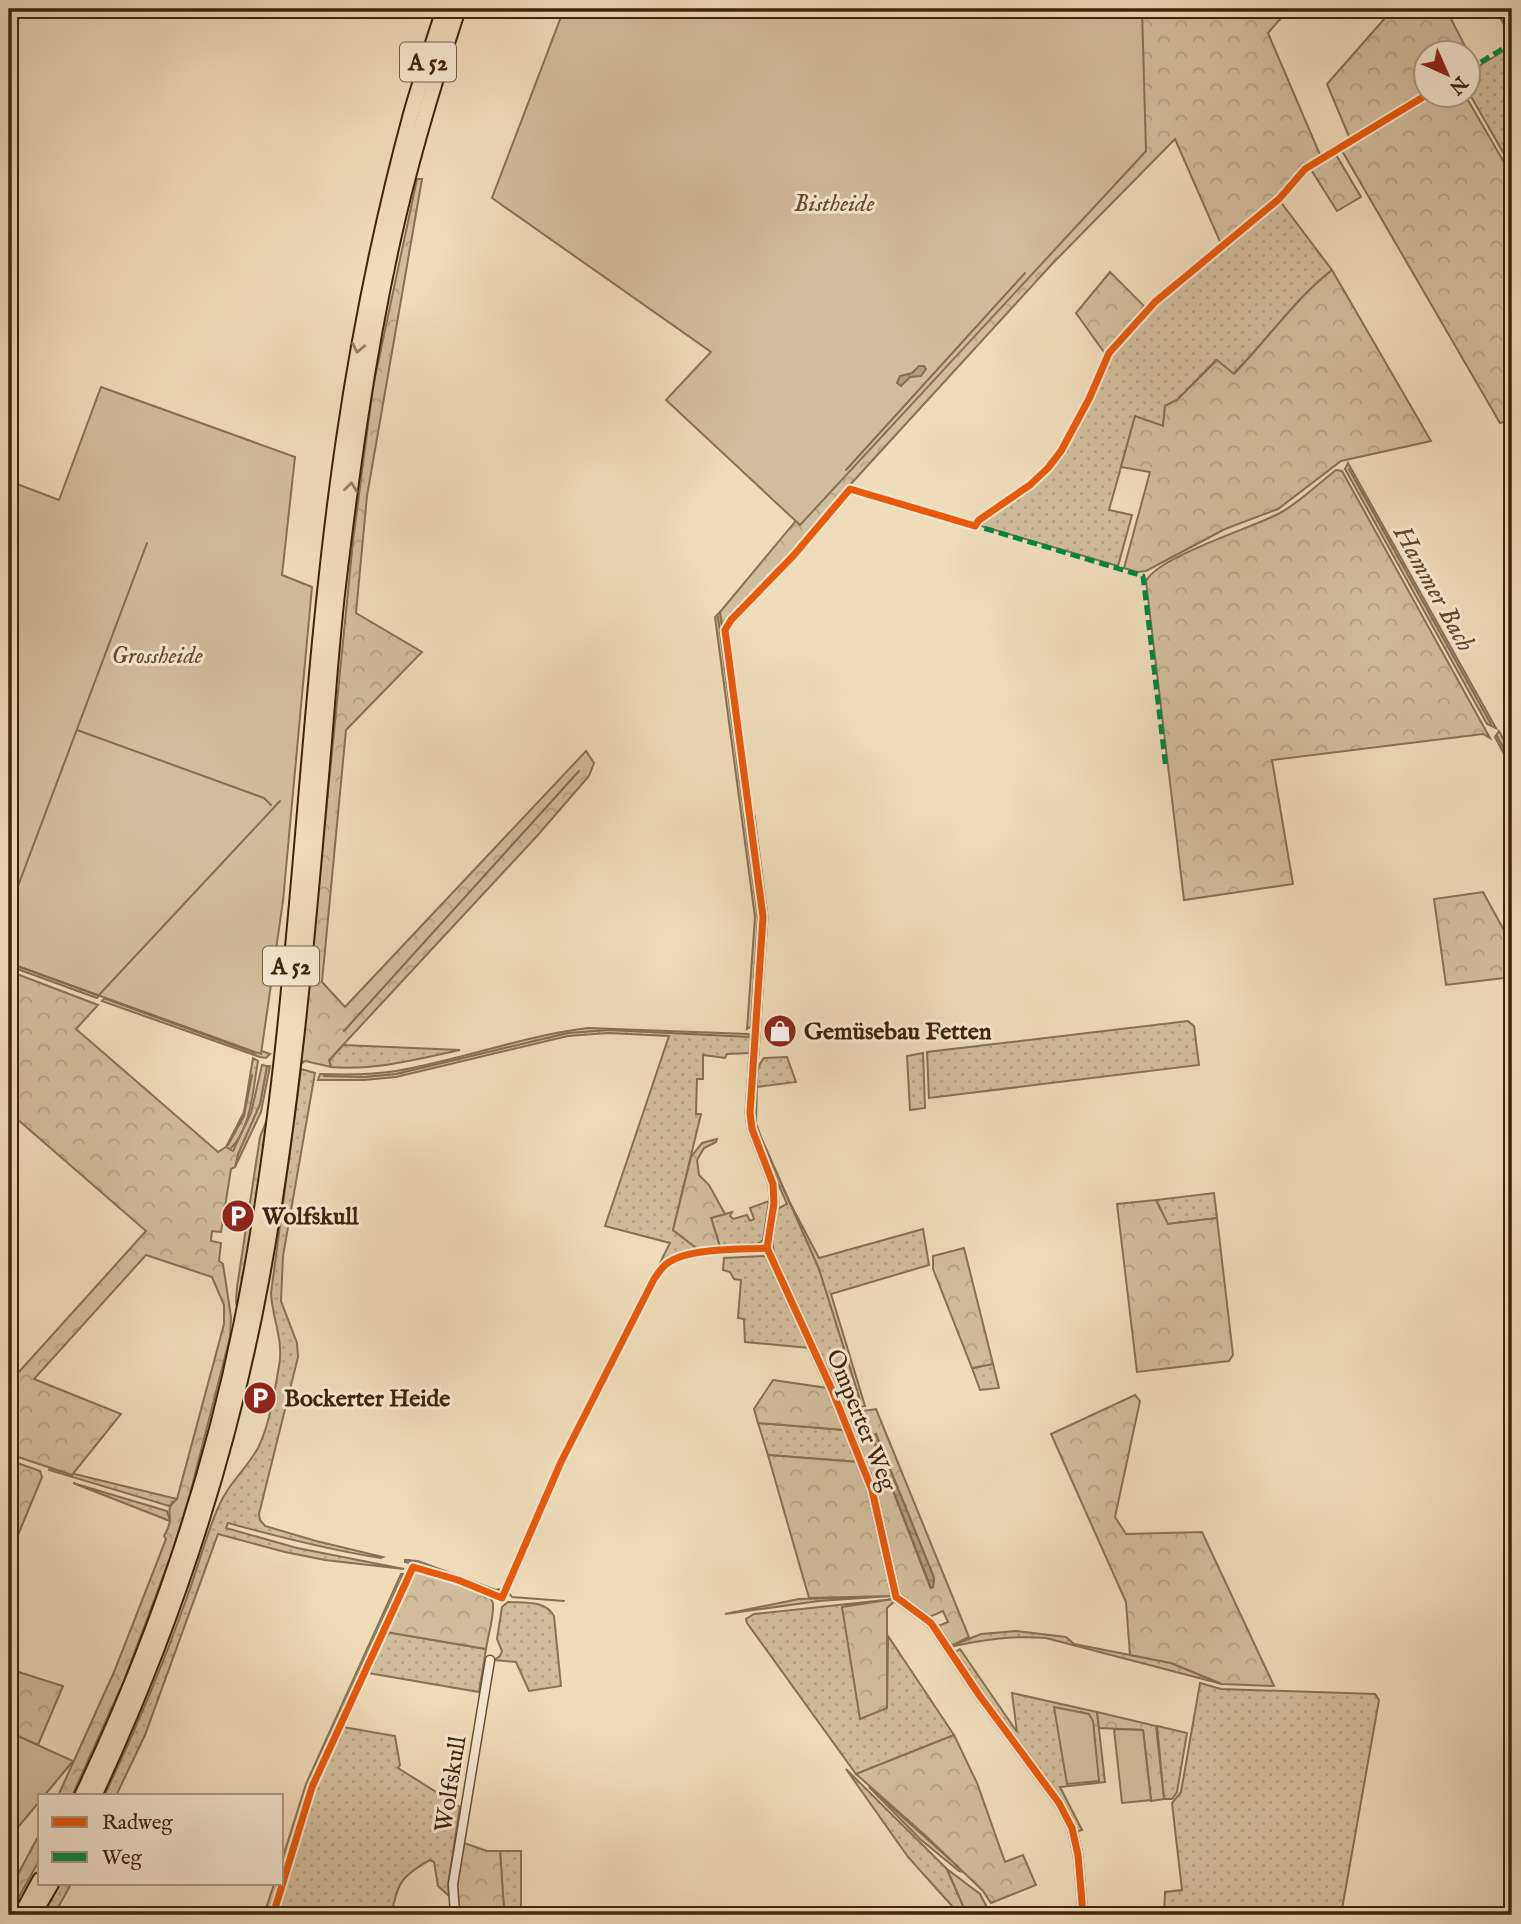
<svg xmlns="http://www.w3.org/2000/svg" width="1521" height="1924" font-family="'IM FELL English',serif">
<defs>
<pattern id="grass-dots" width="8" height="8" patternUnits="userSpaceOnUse" patternTransform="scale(1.75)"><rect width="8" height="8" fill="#d1bd9b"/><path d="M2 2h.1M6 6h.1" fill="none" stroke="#b4a284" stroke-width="1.8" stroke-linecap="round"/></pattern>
<pattern id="forest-crowns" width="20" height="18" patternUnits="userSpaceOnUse" patternTransform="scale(1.75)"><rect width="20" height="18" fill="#d1bd9b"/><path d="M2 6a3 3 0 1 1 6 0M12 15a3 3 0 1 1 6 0" fill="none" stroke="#b4a284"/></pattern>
<pattern id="water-waves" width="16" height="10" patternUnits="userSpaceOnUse" patternTransform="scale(1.75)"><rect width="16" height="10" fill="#b29e7d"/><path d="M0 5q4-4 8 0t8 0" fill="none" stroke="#928165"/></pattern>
</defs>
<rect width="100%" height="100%" fill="#efdcb9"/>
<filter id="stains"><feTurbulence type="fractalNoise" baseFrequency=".00286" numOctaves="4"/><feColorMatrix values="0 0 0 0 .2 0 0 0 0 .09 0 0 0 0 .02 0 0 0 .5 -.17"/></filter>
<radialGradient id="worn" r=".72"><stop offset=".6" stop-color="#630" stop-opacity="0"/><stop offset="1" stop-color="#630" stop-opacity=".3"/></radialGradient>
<g fill="url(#grass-dots)" stroke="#877152" stroke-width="2">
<polygon points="1512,46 1512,168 1469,93 1469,72"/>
<path d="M1280,201L1332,270C1295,299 1267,341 1233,374L1216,360L1177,400L1165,406L1163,426L1135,417L1109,510L1132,515L1118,566L981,526L980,521L1031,486L1048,469L1062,452L1092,401L1114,350L1157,304Z"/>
<polygon points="1348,463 1496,728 1487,724 1345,469"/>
<polygon points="720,612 761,917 754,1024 747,1029 755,917 715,617"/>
<polygon points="1499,731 1512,756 1512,769 1495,737"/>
<polygon points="282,801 97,998 9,966 9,962"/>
<polygon points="106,997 253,1048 270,1054 266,1058 260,1057 102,1001"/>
<polygon points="1188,1021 1194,1026 1199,1065 929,1098 927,1052"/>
<path d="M588,1028L748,1034L753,1039L751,1053L727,1054L725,1058L703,1055V1079H697L696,1114H701L673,1230L699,1250C675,1256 667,1259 652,1279L670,1243L605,1226L669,1036L608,1033L568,1036L396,1077L364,1080H318L320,1074C346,1075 371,1075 396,1071C461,1060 522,1036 588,1028Z"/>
<path d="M343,1045L460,1050C418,1059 375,1071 331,1067L329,1061Z"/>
<polygon points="923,1053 925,1108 910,1110 907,1056"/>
<path d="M787,1057L796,1082L757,1087L756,1123L762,1140L790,1203L819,1258L923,1229L929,1265L831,1294L865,1406L847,1409L841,1405L774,1253L772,1240L775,1210L787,1204L756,1132C752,1114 752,1071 764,1058Z"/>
<path d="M253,1058L258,1061C253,1089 251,1131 229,1150L226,1147L244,1112Z"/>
<polygon points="267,1066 270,1066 261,1112 235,1167 238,1154 260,1104"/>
<path d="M301,1069L315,1073L283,1256L281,1301L297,1343L298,1357L259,1514L260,1520L265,1526L316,1541L383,1557L381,1558C329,1550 279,1537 228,1523L226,1528L297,1548L404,1569L325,1560L285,1552L218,1534L145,1735L116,1796H104C135,1732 162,1667 186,1600C197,1570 205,1539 217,1510C228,1483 245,1471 258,1448C269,1427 275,1390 279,1366C284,1340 272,1318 271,1293Z"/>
<polygon points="268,1117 264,1166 239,1313 236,1303 237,1287 260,1137"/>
<polygon points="1214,1193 1217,1218 1167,1224 1156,1200"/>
<polygon points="769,1201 763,1240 757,1244 720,1247 711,1218 732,1212 730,1216 733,1219 747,1215 750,1221 754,1219 750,1208"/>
<polygon points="766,1256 810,1348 745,1342 744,1319 738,1318 741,1280 734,1279 730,1272 723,1270 724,1258"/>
<polygon points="993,1364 999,1388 980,1390 972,1368"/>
<polygon points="758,1423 845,1430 858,1462 768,1455"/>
<polygon points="50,1468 177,1499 169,1506 49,1470"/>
<polygon points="73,1483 167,1511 170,1521"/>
<polygon points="405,1560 418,1561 496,1590 505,1588 503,1591 496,1593 435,1570 405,1562"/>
<polygon points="401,1574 407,1574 310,1786 282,1880 282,1860 306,1784"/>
<polygon points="891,1596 819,1601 725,1614 799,1599"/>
<polygon points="894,1599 842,1607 887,1708 888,1636 954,1735 856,1774 747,1623 746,1619 754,1614"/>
<path d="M508,1602C525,1603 545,1600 554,1616L561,1686L529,1691L516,1662L494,1660L500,1656L502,1651L497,1639L502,1607Z"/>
<path d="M1016,1631L1066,1637L1074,1644L1171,1663L1222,1684L1046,1638C1012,1635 983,1640 949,1647L981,1634Z"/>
<polygon points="386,1632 486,1649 479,1692 368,1673"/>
<path d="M960,1649L1017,1732L1012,1693L1097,1712L1105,1782L1060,1787L1082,1830L1076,1832C1059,1794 1035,1765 1010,1733C990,1707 972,1680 954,1653Z"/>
<polygon points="1200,1683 1221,1689 1375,1694 1379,1700 1341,1915 1164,1915 1165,1892 1182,1890 1172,1803 1181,1792"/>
<polygon points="1157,1726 1187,1733 1177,1792 1172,1799 1164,1799"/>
<path d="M343,1727L395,1736L400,1765L398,1768L460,1807L448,1885L449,1896L438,1886L434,1862L430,1860C419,1866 404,1875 399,1887C395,1896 394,1906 390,1915H275L314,1788Z"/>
<polygon points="846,1769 947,1869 967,1915 960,1915 908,1857"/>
<polygon points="869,1787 964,1872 959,1871 920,1839"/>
<polygon points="500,1851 521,1851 521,1912 504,1910"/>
<polygon points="60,1884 71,1884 54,1915 42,1915"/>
<polygon points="274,1884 281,1884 271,1915 264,1915"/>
</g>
<g fill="url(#forest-crowns)" stroke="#877152" stroke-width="2" fill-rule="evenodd">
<polygon points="1033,9 1289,9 1268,33 1321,157 1304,167 1278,197 1221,244 1175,139 1052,264 849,486 792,553 722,626 720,612 829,481"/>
<polygon points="1393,9 1446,9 1468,52 1426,52 1426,92 1350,139 1327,84"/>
<polygon points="1496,9 1512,9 1512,41"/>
<polygon points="1431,94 1465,95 1512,176 1512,420 1500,423 1341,149"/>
<polygon points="1335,153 1361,197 1337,211 1310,168"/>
<polygon points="417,179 422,179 367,496 356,613 422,652 346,730 322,982 345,1007 586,751 594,763 589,776 537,836 329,1060 331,1067 305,1061 301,1064 353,541 373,387"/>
<path d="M1332,270L1431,441L1341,461L1278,509L1225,529L1146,571L1137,572L1124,568L1150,472L1121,467L1135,416L1163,426L1165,406L1177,400L1217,360L1234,374C1267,340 1295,299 1332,270Z"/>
<polygon points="1110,272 1147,309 1106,355 1076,313"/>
<path d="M1336,470L1342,471L1490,738L1483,734L1272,760L1293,884L1184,900L1146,581C1159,556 1252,528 1280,513C1300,502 1318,484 1336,470Z"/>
<polygon points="1483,892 1512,945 1512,977 1446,985 1434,899"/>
<path d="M9,971L98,1005L76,1029L218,1152L226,1147L233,1151L251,1113L262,1065L267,1066L260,1104L238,1154L235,1167L231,1169L221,1232L212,1231L211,1241L221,1243L219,1261L223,1264L231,1317L230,1337L190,1494L173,1550L123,1683L72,1796H58L114,1672L166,1539L164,1536C167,1531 170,1524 170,1519C169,1508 168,1507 177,1499L224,1324V1305L212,1277L146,1255L34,1379L121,1414L72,1475L9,1454V1383L146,1231L9,1112Z"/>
<polygon points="717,1139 716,1142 704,1148 697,1160 699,1175 709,1185 725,1214 711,1218 720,1247 699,1250 673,1230 691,1157 702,1143"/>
<polygon points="1156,1200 1168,1224 1217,1218 1233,1355 1229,1361 1137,1372 1117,1204"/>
<polygon points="964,1248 993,1364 972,1368 933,1269 933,1256"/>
<polygon points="773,1380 827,1388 845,1430 758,1423 754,1409"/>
<polygon points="1135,1395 1140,1401 1115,1517 1126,1534 1202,1532 1274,1686 1222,1684 1171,1663 1130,1655 1126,1602 1051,1434"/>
<path d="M876,1409L969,1637L949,1647L936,1627L948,1622L943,1611L929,1617L898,1593L875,1489L846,1418L849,1413ZM876,1434L934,1578L933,1587H930L872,1436Z"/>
<polygon points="768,1455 858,1462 869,1490 891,1596 809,1598"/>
<polygon points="9,1460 40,1471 42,1477 9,1557"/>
<path d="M418,1571C433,1574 492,1588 493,1604C494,1618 488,1635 486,1649L386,1632L411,1575Z"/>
<polygon points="894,1599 896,1600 887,1608 887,1708 860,1719 842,1607"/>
<polygon points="9,1669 63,1686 38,1745 9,1732"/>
<polygon points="1097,1712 1156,1726 1164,1799 1151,1801 1143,1730 1099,1728"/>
<polygon points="954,1735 977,1783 1005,1862 1023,1855 1036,1885 991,1903 983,1891 927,1837 856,1774"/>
<polygon points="40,1833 40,1859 9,1915 9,1891"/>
<polygon points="464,1843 487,1851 500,1851 504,1909 521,1912 520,1915 460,1915 457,1886"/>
<polygon points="947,1869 980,1894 991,1915 967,1915"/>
</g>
<g fill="#d1bd9b" stroke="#877152" stroke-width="2">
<polygon points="564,9 1142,9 1146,151 800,525 666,400 711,352 492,198"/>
<polygon points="101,387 295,457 282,575 312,587 283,901 261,1054 9,963 9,481 59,500"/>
<polygon points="1054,1707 1089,1714 1093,1721 1099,1781 1067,1784"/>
<polygon points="1114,1729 1143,1730 1151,1800 1122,1803"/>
<polygon points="9,1732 73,1761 44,1796 40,1796 40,1801 9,1838"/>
</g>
<g fill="url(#water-waves)" stroke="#836e4f" stroke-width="2">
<polygon points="919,366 924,366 926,369 921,376 910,377 901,386 897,383 900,376 912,373"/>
<polygon points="876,1434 934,1578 933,1587 931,1588 872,1436"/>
</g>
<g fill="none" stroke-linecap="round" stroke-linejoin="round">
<g stroke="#836e4f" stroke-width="2">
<polyline points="1349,469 1491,724"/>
<polyline points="846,470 1025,273"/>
<polyline points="718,617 758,918 751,1024"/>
<polyline points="77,730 264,798 271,805"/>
<polyline points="1497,736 1512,764"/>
<polyline points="9,910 147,543"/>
<polyline points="9,963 97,995"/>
<polyline points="98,996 280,801"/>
<polyline points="106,999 255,1053"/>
<polyline points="344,1031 579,771"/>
<polyline points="324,1076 364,1077 396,1074 568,1033 609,1030 750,1037"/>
<polyline points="754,1117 758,1065"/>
<polyline points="756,1126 819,1269 861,1403"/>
<polyline points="228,1145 244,1116 252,1075"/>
<polyline points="408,1560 496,1591 503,1590"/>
<polyline points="508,1592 512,1597 564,1601"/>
<polyline points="282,1872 308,1785 403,1575"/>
<polyline points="269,1915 278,1884"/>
</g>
<defs>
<g id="minor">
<polyline points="750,816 763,917 750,1113 752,1129 773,1184 774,1203 767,1248 832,1390 872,1490 896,1597 931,1623 979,1695 1059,1803 1072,1828 1078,1855 1083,1915"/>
<polyline points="455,1915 453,1884 490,1660"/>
</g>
<g id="motorway">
<path d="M82,1796C153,1646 208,1489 241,1326C301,1034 301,733 344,439C360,330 382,221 411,114C421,79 433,44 444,9"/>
<path d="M94,1796C171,1631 228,1460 261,1281C291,1118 306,951 320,787C326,722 330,658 337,594C351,475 367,356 393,239C410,161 433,85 458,9"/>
<polyline points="21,1915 40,1880"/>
<polyline points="33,1915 51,1884"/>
</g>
</defs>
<use href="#minor" stroke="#6a5335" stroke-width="11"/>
<use href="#motorway" stroke="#3d2509" stroke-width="18"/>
<use href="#minor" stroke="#f5e8d2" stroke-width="8"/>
<use href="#motorway" stroke="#efdcb9" stroke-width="14"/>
<g stroke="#00873e" stroke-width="5" stroke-dasharray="10 5" stroke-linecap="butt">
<polyline points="1468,70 1512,43"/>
<polyline points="970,524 1143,576 1166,769"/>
</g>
<defs>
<g id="cycleway">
<path d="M273,1915L312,1787L413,1567L458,1580L502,1598L561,1462L654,1279C657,1275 660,1270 664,1266C684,1247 740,1250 767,1248"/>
<polyline points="1083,1915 1078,1855 1072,1828 1059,1803 979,1695 931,1623 896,1597 872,1490 832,1390 767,1248 774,1203 773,1184 752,1129 750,1113 763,917 725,630 731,620 794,555 850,489 975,526 979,520 1030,485 1048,468 1061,451 1089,399 1109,353 1155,302 1279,199 1305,169 1428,94"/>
</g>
</defs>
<use href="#cycleway" stroke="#f5e8d2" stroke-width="11"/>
<use href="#cycleway" stroke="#e8590c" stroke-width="7"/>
</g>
<defs><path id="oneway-chevron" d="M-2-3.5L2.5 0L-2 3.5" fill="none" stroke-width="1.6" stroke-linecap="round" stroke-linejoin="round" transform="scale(1.75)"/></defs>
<g stroke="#968061">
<use href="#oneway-chevron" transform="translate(358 348) rotate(101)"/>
<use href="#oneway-chevron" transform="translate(351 487) rotate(-83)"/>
</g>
<defs>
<symbol id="shop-disc" viewBox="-11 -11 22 22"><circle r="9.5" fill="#8f2418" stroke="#f5e8d2"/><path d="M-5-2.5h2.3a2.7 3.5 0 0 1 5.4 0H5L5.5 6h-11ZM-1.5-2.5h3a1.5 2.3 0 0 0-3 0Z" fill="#fff"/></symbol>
<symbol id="parking-disc" viewBox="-11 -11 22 22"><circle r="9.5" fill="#8f2418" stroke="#f5e8d2"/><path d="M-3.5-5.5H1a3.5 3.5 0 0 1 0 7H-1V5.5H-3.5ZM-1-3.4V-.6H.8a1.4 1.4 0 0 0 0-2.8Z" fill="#fff"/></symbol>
</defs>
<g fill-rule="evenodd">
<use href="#shop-disc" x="761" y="1012" width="38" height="38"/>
<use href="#parking-disc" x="219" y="1197" width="38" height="38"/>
<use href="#parking-disc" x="241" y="1379" width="38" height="38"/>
</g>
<g text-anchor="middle" stroke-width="6" stroke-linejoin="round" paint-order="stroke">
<g fill="#f5e8d2" stroke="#746045" stroke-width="2">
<rect x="400" y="42.5" width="56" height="39" rx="5"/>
<rect x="263" y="946.5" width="56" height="39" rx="5"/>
</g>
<g font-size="23" font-weight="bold" fill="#3d2509">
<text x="428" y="70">A 52</text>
<text x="291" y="974">A 52</text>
</g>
<g font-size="24" font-style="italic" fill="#624b2e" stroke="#f5e8d2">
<text x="834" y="211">Bistheide</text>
<text x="157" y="663">Grossheide</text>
</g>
<g font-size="24" font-weight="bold" fill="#3d2509" stroke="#f5e8d2" text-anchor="start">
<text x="804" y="1039">Gemüsebau Fetten</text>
<text x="262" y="1224">Wolfskull</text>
<text x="284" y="1406">Bockerter Heide</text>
</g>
<g font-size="24" fill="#3d2509" stroke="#f5e8d2">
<text transform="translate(862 1420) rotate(68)" y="8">Omperter Weg</text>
<text transform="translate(450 1784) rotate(-81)" y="8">Wolfskull</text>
</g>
<g font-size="26" font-style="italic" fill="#60492c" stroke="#f5e8d2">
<text transform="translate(1435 588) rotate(61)" y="9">Hammer Bach</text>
</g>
</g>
<rect width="1521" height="1924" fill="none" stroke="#efdcb9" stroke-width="35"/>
<rect x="10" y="10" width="1500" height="1903" fill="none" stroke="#3d2509" stroke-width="3.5"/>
<rect x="18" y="18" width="1486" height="1889" fill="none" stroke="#3d2509" stroke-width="2"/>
<rect x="38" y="1794" width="245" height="91" fill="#f5e8d2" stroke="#ab9a82" stroke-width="2"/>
<rect x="52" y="1817" width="35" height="10" fill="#e8590c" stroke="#ab9a82" stroke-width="2"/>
<text x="102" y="1829" font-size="21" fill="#3d2509">Radweg</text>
<rect x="52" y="1852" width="35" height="10" fill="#00873e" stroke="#ab9a82" stroke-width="2"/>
<text x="102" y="1864" font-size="21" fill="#3d2509">Weg</text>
<g transform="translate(1447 74) rotate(135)"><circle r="33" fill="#f5e8d2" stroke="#ab9a82" stroke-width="2"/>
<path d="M0-5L12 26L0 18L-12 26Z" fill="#8f2418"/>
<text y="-10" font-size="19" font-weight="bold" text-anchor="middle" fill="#3d2509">N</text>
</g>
<rect width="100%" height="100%" filter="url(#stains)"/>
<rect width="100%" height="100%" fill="url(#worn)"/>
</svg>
